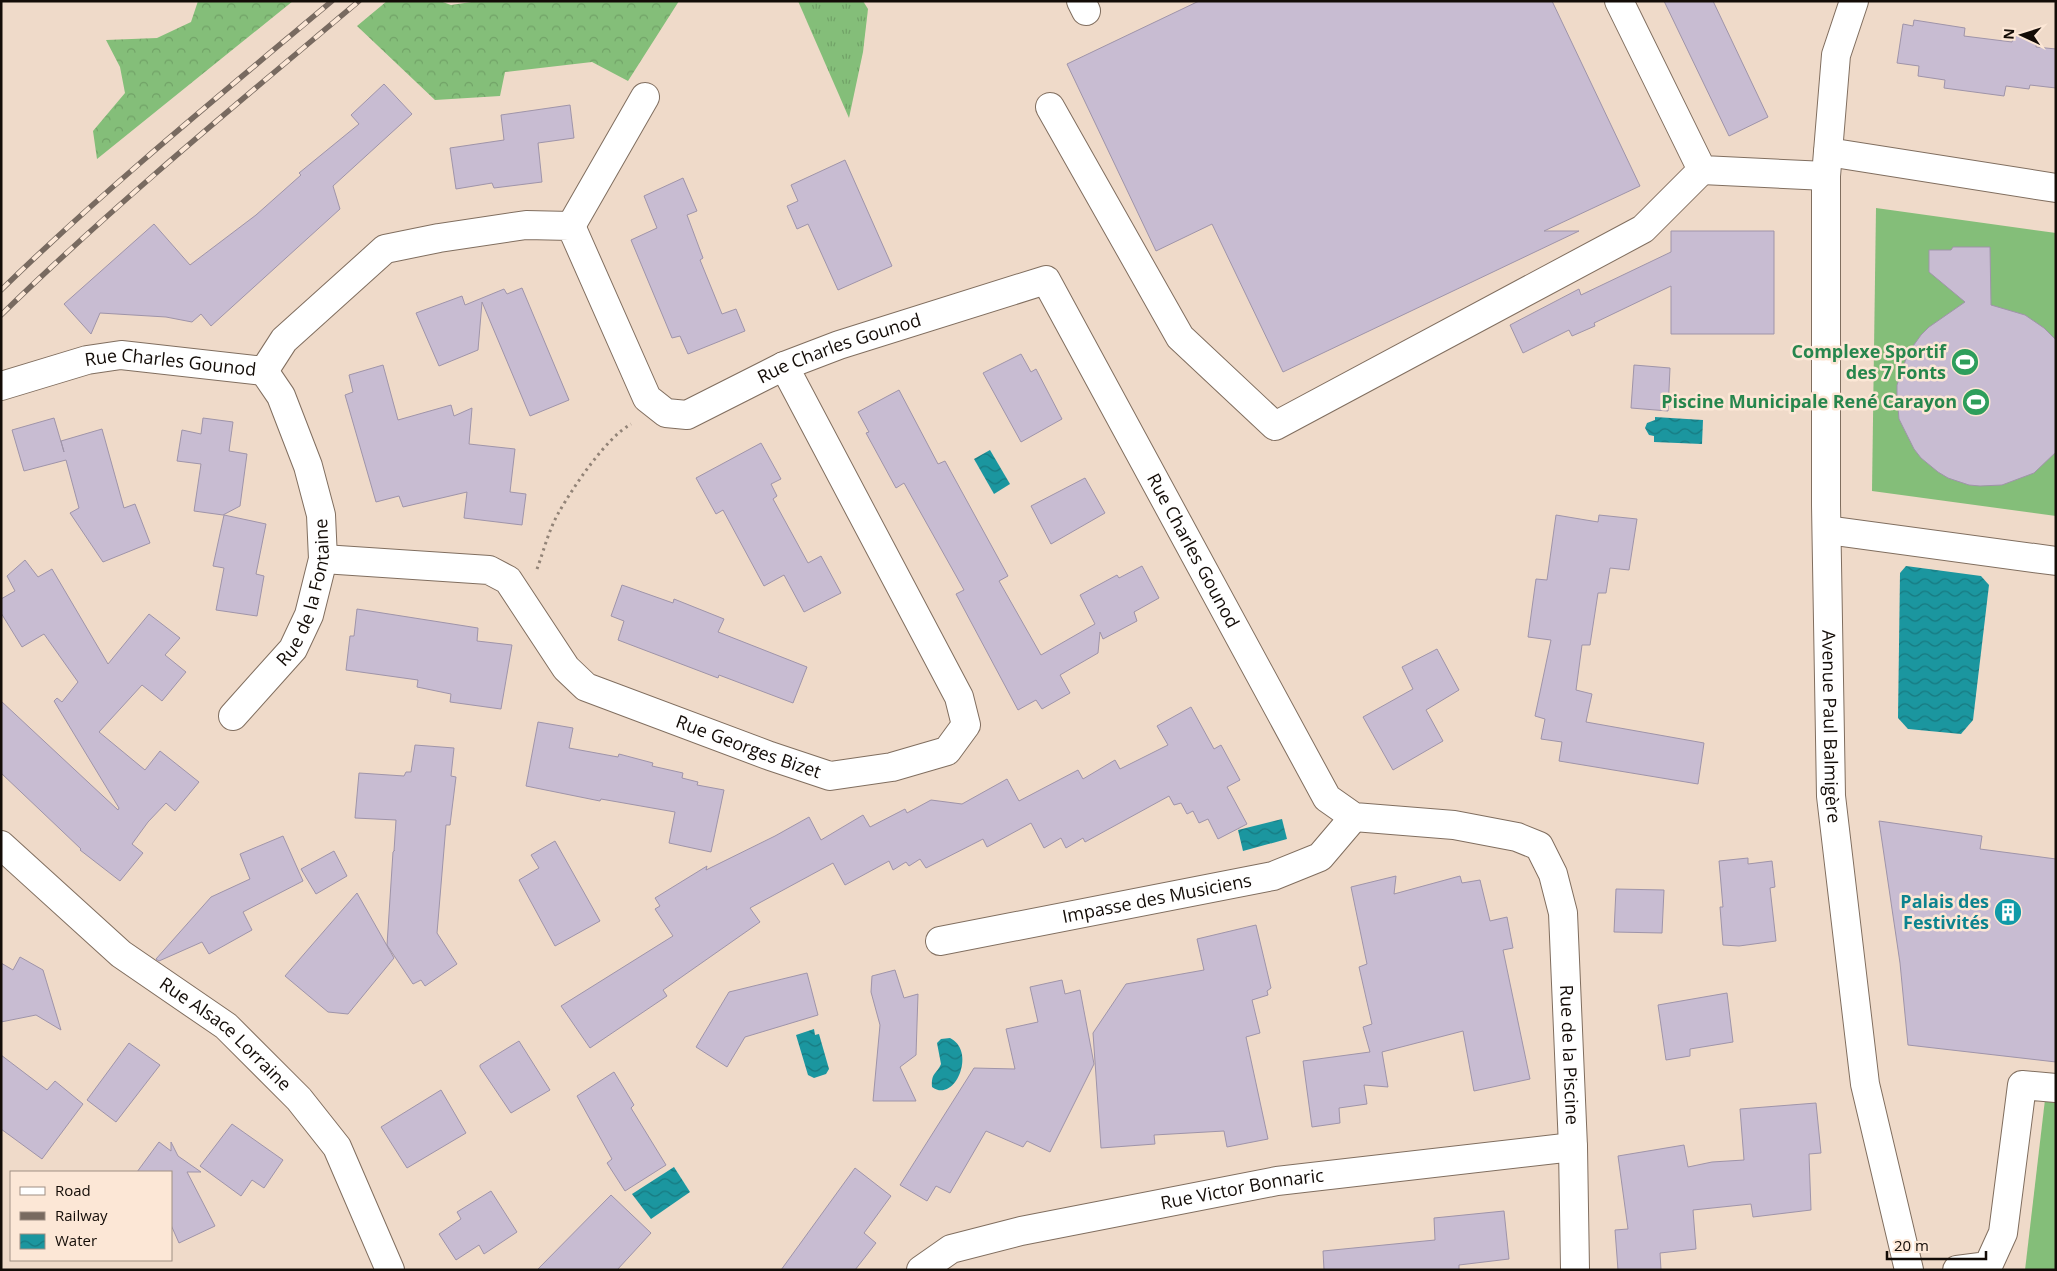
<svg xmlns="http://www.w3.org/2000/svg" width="2057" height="1271" font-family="'Open Sans',sans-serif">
<defs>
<pattern id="grass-tufts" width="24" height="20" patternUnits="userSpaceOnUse" patternTransform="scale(1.25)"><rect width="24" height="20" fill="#84be79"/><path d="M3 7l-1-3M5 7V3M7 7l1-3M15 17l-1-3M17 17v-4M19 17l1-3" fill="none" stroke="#71a267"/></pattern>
<pattern id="forest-crowns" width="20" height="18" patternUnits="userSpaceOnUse" patternTransform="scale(1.25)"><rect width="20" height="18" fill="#84be79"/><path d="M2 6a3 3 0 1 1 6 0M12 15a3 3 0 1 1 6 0" fill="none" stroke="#71a267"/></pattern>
<pattern id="water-waves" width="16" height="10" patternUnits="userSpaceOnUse" patternTransform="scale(1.25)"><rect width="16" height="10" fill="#1b969f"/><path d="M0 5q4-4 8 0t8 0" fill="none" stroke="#177980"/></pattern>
</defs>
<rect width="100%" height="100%" fill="#efdac9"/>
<polygon fill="url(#grass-tufts)" points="798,1 863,1 868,9 863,52 849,118"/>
<g fill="url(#forest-crowns)">
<polygon points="198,1 293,1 97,159 93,131 125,93 120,67 106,40 157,38 191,22"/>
<polygon points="387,1 440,1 451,5 478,1 679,1 628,81 592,62 505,72 500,96 435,100 357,26"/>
</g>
<g fill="#84be79">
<polygon points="1876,208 2056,233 2056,516 1872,491"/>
<polygon points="2046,1091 2056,1093 2056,1270 2025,1270"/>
</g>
<g fill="url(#water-waves)">
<polygon points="1655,417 1703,420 1702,444 1654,442 1654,436 1649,435 1645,428 1647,423 1655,420"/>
<polygon points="990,450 1010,484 994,494 974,459"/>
<polygon points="1906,566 1981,576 1989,585 1973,720 1961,734 1908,729 1898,718 1900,573"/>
<polygon points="1282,819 1287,839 1243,851 1238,830"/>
<polygon points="814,1029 815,1035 819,1034 829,1069 826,1074 814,1078 808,1075 796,1035"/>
<path d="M950,1038C977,1051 955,1104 932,1087C931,1072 937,1074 941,1064L937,1043L941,1039Z"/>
<polygon points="674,1167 690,1192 651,1219 632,1194"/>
</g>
<g fill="#c8bcd2" stroke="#9f94a9">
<polygon points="1199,1 1552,1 1640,186 1544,231 1579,231 1283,372 1212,224 1156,251 1067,64"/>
<polygon points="1664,1 1713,1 1768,117 1729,136"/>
<polygon points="1914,20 1965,28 1964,36 2012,42 2014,35 2037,38 2036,47 2056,49 2056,88 2030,85 2029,89 2006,86 2004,96 1944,88 1945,80 1918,76 1919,66 1897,63 1903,24 1913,26"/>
<polygon points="384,84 412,114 333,186 340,209 211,326 201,314 192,322 166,317 100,313 91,334 64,304 154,224 190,265 256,215 301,175 299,173 359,124 351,115"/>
<polygon points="570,105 574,138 538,143 542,182 494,188 492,183 456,189 450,148 504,140 501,115"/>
<polygon points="845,160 892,266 838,290 808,224 797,229 787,206 798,201 791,185"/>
<polygon points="683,178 697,211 687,215 703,258 700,260 722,314 736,309 745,331 688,354 680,336 672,338 631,240 657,228 644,196"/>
<polygon points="1671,231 1774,231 1774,334 1671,334 1671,286 1594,323 1595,326 1572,336 1569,330 1523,353 1510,325 1579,289 1581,295 1671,252"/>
<polygon points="1953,247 1990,247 1991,305 2025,315 2044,328 2056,340 2056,452 2034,473 2002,485 1980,486 1969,485 1948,478 1938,472 1921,458 1914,449 1899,419 1897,396 1897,385 1908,353 1921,335 1929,327 1965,302 1929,272 1929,250 1951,250"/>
<polygon points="522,288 569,400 530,416 482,302 478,350 439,366 416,313 462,296 465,305 504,289 507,294"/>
<polygon points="1021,354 1031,372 1036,369 1062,419 1021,442 983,373"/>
<polygon points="383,365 398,420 451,405 454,416 472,408 469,444 515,449 510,492 526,494 522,525 464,518 467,492 403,507 399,496 376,502 345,395 353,392 349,375"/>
<polygon points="1634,365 1670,368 1668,411 1631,408"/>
<polygon points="899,390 938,464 945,461 1008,576 999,581 1041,655 1095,624 1080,595 1117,575 1119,578 1142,566 1159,598 1134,612 1137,621 1103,639 1100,632 1098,653 1060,675 1070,693 1042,709 1036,700 1018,710 956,594 964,590 904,483 896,488 866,433 869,432 858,412"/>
<polygon points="54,418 64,452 61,441 102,429 124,508 135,504 150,543 103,562 70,513 79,508 66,460 24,471 12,430"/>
<polygon points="203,418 233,422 229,451 247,454 240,506 223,515 194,511 201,464 177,461 182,430 201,434"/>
<polygon points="761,443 781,479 771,484 777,496 773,499 808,563 821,556 841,593 804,612 784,575 764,586 723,510 716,514 696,478"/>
<polygon points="1085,478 1105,513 1051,544 1031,506"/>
<polygon points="224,515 266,524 256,574 264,576 257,616 216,610 224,568 213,566"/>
<polygon points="1556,515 1598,522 1599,515 1637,519 1629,570 1610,568 1606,593 1598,593 1590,645 1582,645 1576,690 1592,694 1586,722 1704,743 1698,784 1559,761 1562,742 1541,739 1545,719 1535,716 1551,640 1528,637 1536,579 1547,580"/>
<polygon points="25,560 38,577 52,569 108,664 149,614 180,638 165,655 186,672 162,701 142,685 99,732 145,770 160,751 199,782 175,811 166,803 148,822 132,844 143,853 120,881 80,850 81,849 1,773 1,701 118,810 119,808 54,701 57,698 62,702 78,682 44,634 22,647 1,613 1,599 15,591 7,576"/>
<polygon points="622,585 673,603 674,599 724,619 718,632 807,667 793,703 719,675 718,678 618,640 624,621 611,616"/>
<polygon points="357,609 478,628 477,641 512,645 501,709 450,702 451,694 417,687 418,680 346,670 350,636 354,636"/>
<polygon points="1437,649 1459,690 1426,710 1443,741 1393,770 1363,717 1413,689 1402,667"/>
<polygon points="1191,707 1214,749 1221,745 1240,780 1227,787 1247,824 1218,839 1208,819 1199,823 1193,811 1187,814 1181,803 1174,805 1169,796 1085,842 1083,838 1066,848 1061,838 1044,848 1031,823 987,847 983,839 926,868 920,859 909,866 906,862 893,870 889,861 845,885 833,863 750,908 760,922 663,990 667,996 590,1048 561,1006 673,936 655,909 660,906 655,898 707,866 706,870 775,836 809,817 821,840 863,815 870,827 905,809 907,813 931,800 962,804 1007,779 1019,801 1078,770 1083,779 1115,760 1120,769 1168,745 1157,726"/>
<polygon points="538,722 573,728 569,748 618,757 619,754 653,763 652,766 683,773 682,778 698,782 697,785 724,790 711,852 669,843 675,812 601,799 600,801 526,786"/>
<polygon points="415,745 454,748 451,776 456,777 450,825 446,825 437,933 457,964 425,986 421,980 413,984 387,945 393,852 395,850 394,851 396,820 355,818 359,773 404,776 406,772 411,772"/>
<polygon points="1879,821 1982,836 1980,849 2056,859 2056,1062 1908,1045 1900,963"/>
<polygon points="283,836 303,881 243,912 252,930 209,954 202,942 159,961 156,959 211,897 250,879 240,854"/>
<polygon points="555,841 600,921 555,946 519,880 539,868 531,855"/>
<polygon points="334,851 347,876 316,894 301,869"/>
<polygon points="1748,858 1748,864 1772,861 1775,887 1770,888 1776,941 1739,946 1723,945 1720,907 1723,907 1719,861"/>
<polygon points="1396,876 1394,894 1460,876 1462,883 1480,880 1490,921 1507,917 1513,948 1503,950 1530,1079 1474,1091 1463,1031 1382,1052 1388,1087 1364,1085 1367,1104 1339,1108 1340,1123 1312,1127 1303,1061 1370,1052 1363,1027 1372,1024 1359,967 1367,964 1351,887"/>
<polygon points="1616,889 1664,890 1662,933 1614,932"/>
<polygon points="357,893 394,958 348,1014 328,1012 285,976"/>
<polygon points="1256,925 1271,988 1267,991 1268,995 1252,1000 1260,1033 1246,1037 1268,1139 1227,1147 1224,1131 1154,1135 1155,1144 1101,1148 1093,1033 1126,984 1204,970 1197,939"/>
<polygon points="20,957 43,970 61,1030 36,1015 1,1022 1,963 13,970"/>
<polygon points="895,970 904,998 918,994 916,1055 900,1067 916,1101 873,1101 880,1025 871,992 872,976"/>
<polygon points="807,973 818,1015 745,1037 727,1067 696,1047 729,992"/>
<polygon points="1062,980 1065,994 1080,990 1094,1064 1050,1152 1027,1141 1023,1147 986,1131 950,1193 936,1186 927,1201 900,1185 974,1068 1015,1069 1006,1029 1038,1022 1030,987"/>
<polygon points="1727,993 1733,1042 1690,1049 1690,1056 1666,1060 1658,1005"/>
<polygon points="519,1041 550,1090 511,1113 480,1067 480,1065"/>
<polygon points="129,1043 160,1065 116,1122 87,1100"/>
<polygon points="1,1055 47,1090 55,1081 83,1104 42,1159 1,1129"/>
<polygon points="614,1072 634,1105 631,1108 666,1165 625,1191 607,1163 612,1159 577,1096"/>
<polygon points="441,1090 466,1133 407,1168 381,1127"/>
<polygon points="1816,1103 1821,1153 1809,1154 1811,1210 1753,1217 1751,1204 1693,1210 1696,1249 1660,1253 1661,1270 1618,1270 1615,1230 1628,1229 1618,1156 1684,1145 1688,1167 1712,1162 1744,1160 1740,1109"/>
<polygon points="232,1124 283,1160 264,1188 252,1180 241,1196 200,1166"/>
<polygon points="159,1142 171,1151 171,1142 178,1156 201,1172 187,1172 215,1226 179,1243 171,1225 171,1172 137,1172"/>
<polygon points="855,1168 891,1196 864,1233 876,1243 855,1270 781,1270"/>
<polygon points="491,1191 517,1232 484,1254 479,1245 456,1260 439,1234 461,1219 457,1212"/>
<polygon points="611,1195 651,1233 617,1270 537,1270"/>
<polygon points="1504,1211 1509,1259 1459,1265 1459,1270 1324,1270 1323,1251 1435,1240 1434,1218"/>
</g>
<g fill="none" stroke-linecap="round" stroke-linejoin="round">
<defs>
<g id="minor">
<polyline points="1081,1 1086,11"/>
<polyline points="1619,1 1702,170 1826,176"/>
<path id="s1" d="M1854,1L1836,55L1826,176V505L1831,796L1865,1084L1909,1270"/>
<polyline points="1050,107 1180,337 1275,426 1643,229 1702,170"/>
<polyline points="1828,152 2056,188"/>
<polyline points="571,226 645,97"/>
<path id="s2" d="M1,386L87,360L121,355L264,371L284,340L385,249L439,238L526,225L571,226L647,398L666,413L687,415L784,366L839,345L1046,280L1327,798L1354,817L1454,825L1517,837L1539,846L1553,874L1563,913L1573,1147L1575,1270"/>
<polyline points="1827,530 2056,561"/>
<path id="s3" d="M323,559L489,570L508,580L566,668L586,687L770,756L830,776L892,767L947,751L966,725L959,697L784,366"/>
<path id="s4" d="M233,716L293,649L309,615L323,559L321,515L308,466L281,396L264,371"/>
<path id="s5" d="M1,845L121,954L226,1026L299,1099L337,1147L390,1270"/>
<path id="s6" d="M940,941L1273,876L1320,857L1354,817"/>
<path id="s7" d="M921,1270L951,1249L1021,1231L1277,1181L1573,1147"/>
<polyline points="1957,1270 1988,1266 2003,1233 2022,1085 2056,1088"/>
</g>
</defs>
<use href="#minor" stroke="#806e5f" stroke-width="30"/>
<path stroke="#928377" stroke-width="3" stroke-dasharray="2.5 4" stroke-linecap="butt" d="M537,569C544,550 549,529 559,512C574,486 606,438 631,424"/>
<use href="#minor" stroke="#fff" stroke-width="28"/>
<defs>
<g id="rail">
<path d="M1,290C106,188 220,95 332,1"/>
<path d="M1,315C115,204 238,103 359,1"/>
</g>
</defs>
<use href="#rail" stroke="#786a60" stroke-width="5.5"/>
<use href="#rail" stroke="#fce7d6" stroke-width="4" stroke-dasharray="11" stroke-linecap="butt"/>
</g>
<defs>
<symbol id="stadium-disc" viewBox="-11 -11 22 22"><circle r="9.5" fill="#2e9e5b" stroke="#fce7d6"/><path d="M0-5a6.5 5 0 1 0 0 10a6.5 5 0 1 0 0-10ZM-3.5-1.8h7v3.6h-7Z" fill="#fff"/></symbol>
<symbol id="building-disc" viewBox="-11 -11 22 22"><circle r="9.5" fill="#0f9aa8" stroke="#fce7d6"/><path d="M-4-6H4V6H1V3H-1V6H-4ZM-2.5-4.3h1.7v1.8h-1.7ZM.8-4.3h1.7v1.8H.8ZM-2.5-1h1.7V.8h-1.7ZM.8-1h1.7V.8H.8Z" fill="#fff"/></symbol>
</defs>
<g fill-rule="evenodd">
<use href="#stadium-disc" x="1949" y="346" width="32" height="32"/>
<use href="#stadium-disc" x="1960" y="386" width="32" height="32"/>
<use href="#building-disc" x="1992" y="896" width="32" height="32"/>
</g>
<g text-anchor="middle" stroke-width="5" stroke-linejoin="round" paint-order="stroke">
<g font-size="18" fill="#130c07" stroke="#fce7d6">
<text dy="6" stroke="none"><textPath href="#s2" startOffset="1029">Rue Charles Gounod</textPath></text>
<text dy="6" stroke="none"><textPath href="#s2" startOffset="174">Rue Charles Gounod</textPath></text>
<text dy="6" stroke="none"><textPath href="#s2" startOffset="1555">Rue Charles Gounod</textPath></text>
<text dy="6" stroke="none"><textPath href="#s4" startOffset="148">Rue de la Fontaine</textPath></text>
<text dy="6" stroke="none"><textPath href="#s1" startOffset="729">Avenue Paul Balmigère</textPath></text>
<text dy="6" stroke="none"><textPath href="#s3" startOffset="494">Rue Georges Bizet</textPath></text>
<text dy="6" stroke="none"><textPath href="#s6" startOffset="221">Impasse des Musiciens</textPath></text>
<text dy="6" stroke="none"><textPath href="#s5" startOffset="294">Rue Alsace Lorraine</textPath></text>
<text dy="6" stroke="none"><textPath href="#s2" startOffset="2271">Rue de la Piscine</textPath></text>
<text dy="6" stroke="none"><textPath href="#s7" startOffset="334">Rue Victor Bonnaric</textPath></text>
</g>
<g font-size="18" font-weight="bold" fill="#27864d" stroke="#fce7d6" text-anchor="end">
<text x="1946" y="358">Complexe Sportif<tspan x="1946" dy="21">des 7 Fonts</tspan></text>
<text x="1957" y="408">Piscine Municipale René Carayon</text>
</g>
<g font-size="18" font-weight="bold" fill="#0d838f" stroke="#fce7d6" text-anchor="end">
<text x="1989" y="908">Palais des<tspan x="1989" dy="21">Festivités</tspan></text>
</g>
</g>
<rect width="2057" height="1271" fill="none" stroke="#130c07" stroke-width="5"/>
<rect x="10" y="1171" width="162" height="90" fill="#fce7d6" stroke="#9f8f83"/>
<rect x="20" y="1187" width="25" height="8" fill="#ffffff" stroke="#9f8f83"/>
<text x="55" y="1196" font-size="15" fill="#130c07">Road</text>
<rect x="20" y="1212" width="25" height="8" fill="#786a60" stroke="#9f8f83"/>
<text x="55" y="1221" font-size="15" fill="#130c07">Railway</text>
<rect x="20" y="1234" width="25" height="15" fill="url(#water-waves)" stroke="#9f8f83"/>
<text x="55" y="1246" font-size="15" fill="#130c07">Water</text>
<g transform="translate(2022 35) rotate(274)" stroke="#fce7d6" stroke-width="4" paint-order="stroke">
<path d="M0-4L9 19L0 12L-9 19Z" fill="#130c07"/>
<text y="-8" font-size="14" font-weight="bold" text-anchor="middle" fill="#130c07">N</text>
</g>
<path d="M1887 1251v8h99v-8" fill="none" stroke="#130c07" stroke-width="2.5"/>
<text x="1894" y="1251" font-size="15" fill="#130c07" stroke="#fce7d6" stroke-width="4" paint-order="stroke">20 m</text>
</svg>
